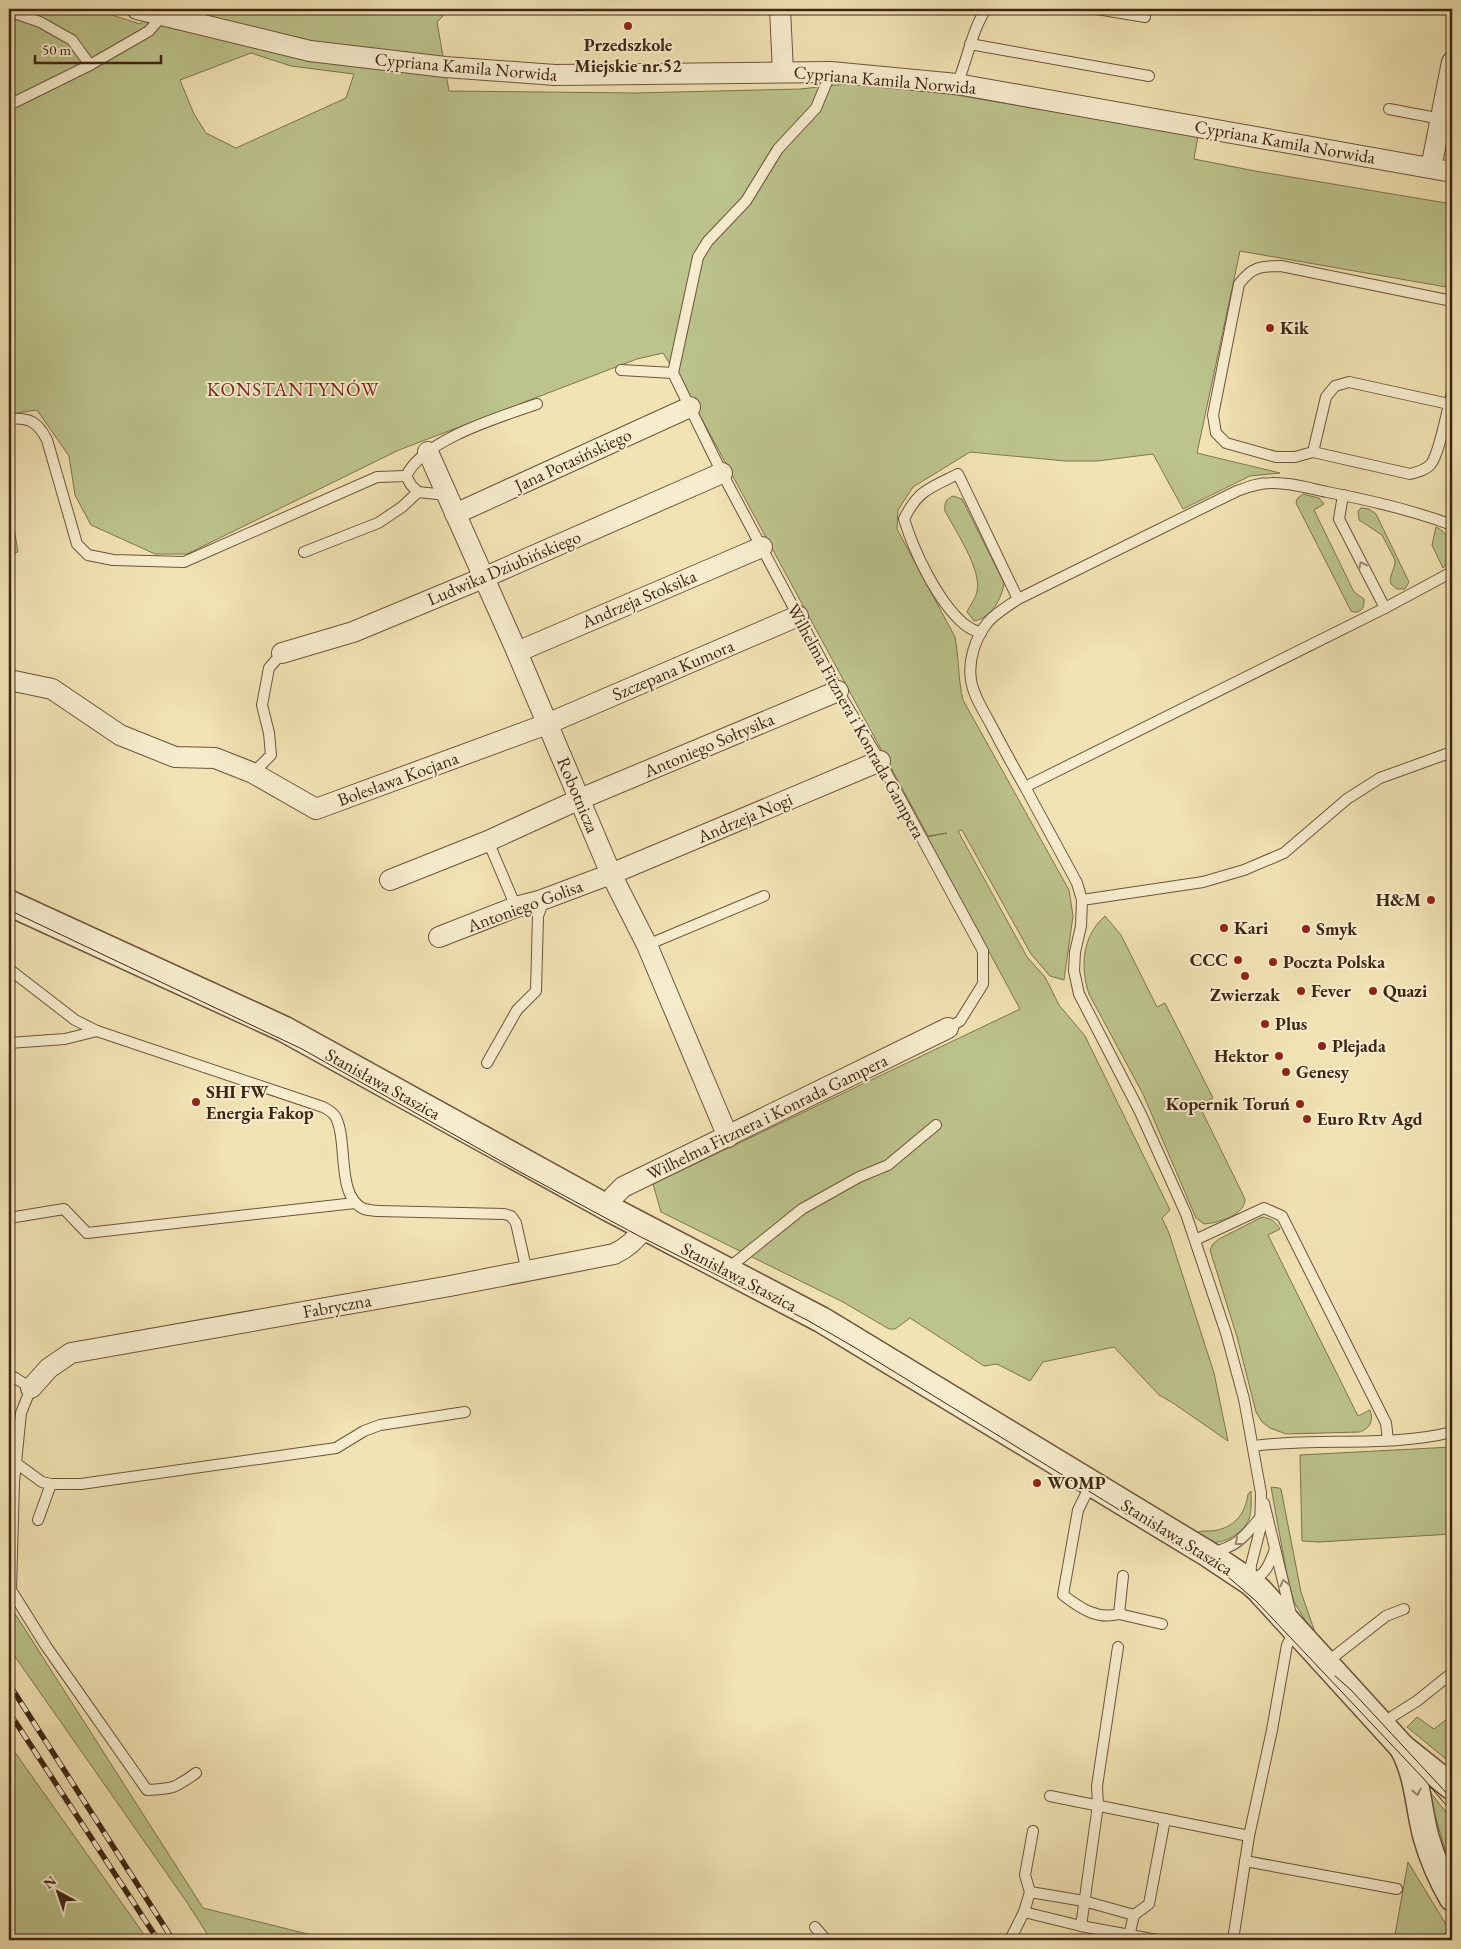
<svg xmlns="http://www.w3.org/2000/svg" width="1461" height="1949" font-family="'EB Garamond',serif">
<rect width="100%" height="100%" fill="#f2e3b4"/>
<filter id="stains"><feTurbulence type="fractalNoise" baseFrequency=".004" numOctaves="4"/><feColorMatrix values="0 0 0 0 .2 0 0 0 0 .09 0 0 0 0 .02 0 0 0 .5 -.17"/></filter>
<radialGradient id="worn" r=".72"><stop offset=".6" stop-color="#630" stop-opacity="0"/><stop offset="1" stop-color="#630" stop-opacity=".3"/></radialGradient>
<g fill="#bcc38c" stroke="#7e744f" fill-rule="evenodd">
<path d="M9,9H93L140,24L153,9H450L437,22L449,91L635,93L800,89L855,83L956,95L1198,136L1194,159L1255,171L1452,204V288L1240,251L1197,453L1280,473L1250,476L1183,509L1153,454L1097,461H1065L970,452L913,487L898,510L897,529L955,637C959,658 958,679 963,700L1069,890L1073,916L1064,980L1050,976L1031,954L962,830L958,831L1027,957L1045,977L1059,1005L1085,1036L1170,1210L1162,1218L1169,1233L1214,1373L1228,1441L1173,1403L1159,1395L1114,1347L1043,1362L1030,1381L997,1364L984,1366L910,1318L895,1329H889L843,1302L661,1212L653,1184L1020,1009L927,837L947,833L928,836L685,388L663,353L637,359L399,450L187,554H155L91,525L75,495L69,456L37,410L9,414ZM251,53L291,66L354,74L346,98L236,148L206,133L194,114L180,80Z"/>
<path d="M1303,494L1319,498L1324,504L1314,510L1354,592L1364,599C1365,608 1360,615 1351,611L1296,503L1297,499Z"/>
<path d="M953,496L962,499L1004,583C1002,599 991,618 974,621L967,612C970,605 976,598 977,591C982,570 955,530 945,511C944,503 946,499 953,496Z"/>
<polygon points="9,497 18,552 9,554"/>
<path d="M1361,508L1369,509L1376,514L1409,582L1405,589H1397L1391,584C1388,575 1396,569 1395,560L1382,535L1359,520L1358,511Z"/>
<path d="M1436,527C1454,536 1455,553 1443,568L1432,545Z"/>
<path d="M1105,916L1121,935L1157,1007L1165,1003L1213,1098L1199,1105L1245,1199C1245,1215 1218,1223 1204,1224L1196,1218L1143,1094L1089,994C1080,967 1082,936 1105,916Z"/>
<path d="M1262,1217C1272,1219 1275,1221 1280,1229L1268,1235L1358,1416L1370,1410C1374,1421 1370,1428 1360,1432L1286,1434L1270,1428L1262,1422L1256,1412L1237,1337L1210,1250L1213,1244L1219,1239Z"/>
<polygon points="1452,1447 1452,1534 1319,1542 1302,1541 1300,1455"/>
<polygon points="1271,1487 1279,1488 1281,1489 1301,1592 1318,1641 1294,1602 1287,1575"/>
<path d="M1251,1491C1251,1500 1252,1510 1249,1519C1243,1534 1223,1545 1207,1542C1202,1541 1197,1538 1193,1535C1200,1530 1204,1531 1212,1531C1234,1528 1245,1515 1248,1494Z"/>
<polygon points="12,1609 203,1908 332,1940 211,1940 186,1901 9,1648 9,1610"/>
<polygon points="1452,1715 1452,1764 1407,1727 1417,1717 1434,1729"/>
<polygon points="9,1744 143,1933 146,1940 21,1940 9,1932"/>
<polygon points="1427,1788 1452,1820 1452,1873"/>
<polygon points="1408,1862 1450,1931 1452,1940 1394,1940"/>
</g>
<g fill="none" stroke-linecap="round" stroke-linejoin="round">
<defs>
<g id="service">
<polyline points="1097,9 1145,17"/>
<polyline points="9,11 40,22 72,40 90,65"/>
<polyline points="970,44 1149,76"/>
<polyline points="831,72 816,108 778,149 746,201 708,241 698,257 673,373 722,473 838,691 880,761 983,951 983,984 960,1021 948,1028"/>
<path d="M957,84C968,59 971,32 986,9"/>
<polyline points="9,105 90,65 149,31 162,16"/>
<polyline points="1389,109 1452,121"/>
<polyline points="621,370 673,373"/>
<path d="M1452,393C1447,409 1440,452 1431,464C1426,470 1418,472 1410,474L1313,452L1326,397L1335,386L1349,382L1449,404L1452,405"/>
<path d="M9,419C29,417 38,422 47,440L77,544L88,555L113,560L184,562L377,477L406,476"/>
<path d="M1313,452L1295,457H1276L1226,443L1216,433L1213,415L1239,284C1252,267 1260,266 1281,266L1452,301"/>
<path d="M406,476C424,439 500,417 537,404"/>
<polyline points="406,476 411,485 418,492 437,494 446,491"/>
<polyline points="1343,495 1339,519 1385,608"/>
<polyline points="304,552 378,523 402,507 418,492"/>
<path d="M981,633C975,631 969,628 964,624C938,602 914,552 904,519C918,490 930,488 958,474L1018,599"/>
<polyline points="253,773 271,755 269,733 262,705 269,668 282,653"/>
<path d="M1025,787C1013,766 1001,744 990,723C983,710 973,695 971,680C968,661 975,638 988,622C996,613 1008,606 1018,599L1237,491C1248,487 1258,483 1270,483C1289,482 1308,488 1327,492C1369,500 1412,510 1452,525"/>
<polyline points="488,841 516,907"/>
<polyline points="1082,900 1203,882 1244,870 1284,853 1347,799 1380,778 1452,752"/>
<polyline points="647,945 764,896"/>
<path d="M9,969L75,1020L97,1031L323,1107C327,1109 332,1112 335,1116C349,1140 335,1196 364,1209C369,1210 375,1211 379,1211L504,1214L511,1216L516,1223L527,1272"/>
<polyline points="9,1043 65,1039 97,1031"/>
<polyline points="487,1063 517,1010 536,991 538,916 541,908 539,901"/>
<polyline points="9,1218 64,1209 87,1233 355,1203"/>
<polyline points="1195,1240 1264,1208 1282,1216 1386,1423 1388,1440"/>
<polyline points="730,1272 736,1262 802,1209 859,1177 888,1165 936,1125"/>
<path d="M9,1374L31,1388L21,1413L14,1482L11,1590L46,1646L147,1790C173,1789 175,1788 196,1773"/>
<path d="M1254,1446C1319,1437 1388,1448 1452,1432"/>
<polyline points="16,1463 42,1482 51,1484 81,1484 336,1448 364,1431 380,1425 465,1412"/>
<path d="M1091,1484L1078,1510L1063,1595C1080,1608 1097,1620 1119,1614L1123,1576"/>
<polyline points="38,1520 51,1484"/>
<path d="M1212,1553C1239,1545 1243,1538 1260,1518"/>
<polyline points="1250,1580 1251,1565 1260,1530 1261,1493 1244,1399 1226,1333 1186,1214 1140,1112 1079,994 1074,971 1075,952 1081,926 1082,900 1077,883 1025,787 1385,608 1452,572"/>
<path d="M1251,1581C1267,1573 1269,1565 1275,1549"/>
<polyline points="1119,1614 1162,1624"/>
<polyline points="1328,1665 1336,1655 1386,1616 1404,1609"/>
<polyline points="1383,1725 1393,1716 1417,1701 1452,1673"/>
<polyline points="1050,1796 1249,1836"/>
<polyline points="1245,1861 1397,1889"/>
<polyline points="1030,1892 1084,1901 1134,1915"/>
<polyline points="1024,1912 1081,1926 1157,1940"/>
<polyline points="1081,1926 1098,1805 1097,1786 1118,1647"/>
<polyline points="815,1927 826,1940"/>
<polyline points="1129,1936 1134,1915 1149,1904 1165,1819"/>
<polyline points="1010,1940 1024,1912 1030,1892 1025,1875 1033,1831"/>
<polyline points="1233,1940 1249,1836 1272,1730 1287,1645 1295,1631 1264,1503"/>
</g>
<g id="minor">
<polyline points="137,9 310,51 445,67 555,75 831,72 957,84 1452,172"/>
<polyline points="780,9 783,72"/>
<polyline points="1431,168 1452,62"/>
<polyline points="428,452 517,652 611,874 647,945 728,1137"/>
<polyline points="455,514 690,407"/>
<polyline points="517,652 762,547"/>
<polyline points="282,653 353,632 483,578 722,473"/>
<polyline points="14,681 52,689 120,735 175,757 215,758 253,773 316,809 547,724 798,616"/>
<polyline points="390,880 488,841 580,799 838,691"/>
<polyline points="439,937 516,907 539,901 611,874 880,761"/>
<polyline points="608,1208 614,1196 623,1187 948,1028"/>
<path d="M31,1388L49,1368L71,1353L450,1286L614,1254C627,1248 636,1240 644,1228"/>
</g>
<g id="tertiary">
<polyline points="9,903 284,1029 608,1208 822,1320 1208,1554 1250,1582 1259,1590 1402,1747 1452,1787"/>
<path d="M1402,1747C1418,1775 1418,1807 1426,1837C1432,1858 1441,1879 1452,1898"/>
</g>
</defs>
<use href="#service" stroke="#6c543a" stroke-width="12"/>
<use href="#minor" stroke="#6c543a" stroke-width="22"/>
<use href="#tertiary" stroke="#6c543a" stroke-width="28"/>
<use href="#service" stroke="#f7edce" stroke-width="10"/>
<use href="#minor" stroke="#f7edce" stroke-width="20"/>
<use href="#tertiary" stroke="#f7edce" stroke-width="25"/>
<g stroke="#3f2512" stroke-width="1">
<polyline points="9,910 302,1049 522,1173 639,1236 807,1320 854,1347 1227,1576 1256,1601 1423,1778 1452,1812"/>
<polyline points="1335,1676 1351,1690 1452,1799"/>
</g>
<defs>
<g id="rail">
<polyline points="9,1684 173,1940"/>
<polyline points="9,1712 158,1940"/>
</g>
</defs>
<use href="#rail" stroke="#3f2512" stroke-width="5.5"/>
<use href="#rail" stroke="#f7edce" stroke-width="4" stroke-dasharray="11" stroke-linecap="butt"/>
</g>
<defs><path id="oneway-chevron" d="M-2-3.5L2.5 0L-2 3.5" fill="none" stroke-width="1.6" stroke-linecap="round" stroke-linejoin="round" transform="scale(1.25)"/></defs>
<g stroke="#9b8970">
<use href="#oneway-chevron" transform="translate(1362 565) rotate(-116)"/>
<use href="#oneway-chevron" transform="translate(1238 1542) rotate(142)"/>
<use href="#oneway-chevron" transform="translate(1284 1583) rotate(-104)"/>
<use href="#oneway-chevron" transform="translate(1417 1792) rotate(78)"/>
</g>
<g fill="#8f2418" stroke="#f7edce" stroke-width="2">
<circle cx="628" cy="26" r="5"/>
<circle cx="1270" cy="328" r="5"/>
<circle cx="1431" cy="900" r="5"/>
<circle cx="1224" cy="928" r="5"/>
<circle cx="1306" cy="929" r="5"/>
<circle cx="1238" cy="960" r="5"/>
<circle cx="1273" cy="962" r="5"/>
<circle cx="1245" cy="976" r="5"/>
<circle cx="1301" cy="991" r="5"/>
<circle cx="1373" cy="991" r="5"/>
<circle cx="1265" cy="1024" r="5"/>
<circle cx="1322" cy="1046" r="5"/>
<circle cx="1279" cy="1056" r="5"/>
<circle cx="1286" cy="1072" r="5"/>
<circle cx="196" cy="1102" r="5"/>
<circle cx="1300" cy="1104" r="5"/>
<circle cx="1307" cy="1119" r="5"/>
<circle cx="1037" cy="1483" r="5"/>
</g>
<g text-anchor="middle" stroke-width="4" stroke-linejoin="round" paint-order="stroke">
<g font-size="18" font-weight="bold" fill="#3f2512" stroke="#f7edce" text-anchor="start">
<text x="628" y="51" text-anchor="middle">Przedszkole<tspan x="628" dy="21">Miejskie nr.52</tspan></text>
<text x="1280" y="334">Kik</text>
<text x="1421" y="906" text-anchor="end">H&amp;M</text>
<text x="1234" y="934">Kari</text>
<text x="1316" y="935">Smyk</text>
<text x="1228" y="966" text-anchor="end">CCC</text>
<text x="1283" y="968">Poczta Polska</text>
<text x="1311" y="997">Fever</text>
<text x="1383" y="997">Quazi</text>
<text x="1245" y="1001" text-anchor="middle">Zwierzak</text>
<text x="1275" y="1030">Plus</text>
<text x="1332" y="1052">Plejada</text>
<text x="1269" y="1062" text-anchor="end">Hektor</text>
<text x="1296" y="1078">Genesy</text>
<text x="206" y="1098">SHI FW<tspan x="206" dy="21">Energia Fakop</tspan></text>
<text x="1290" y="1110" text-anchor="end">Kopernik Toruń</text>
<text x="1317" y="1125">Euro Rtv Agd</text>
<text x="1047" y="1489">WOMP</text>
</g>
<g font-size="18" fill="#3f2512" stroke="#f7edce">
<text transform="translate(466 67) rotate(5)" y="6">Cypriana Kamila Norwida</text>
<text transform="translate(885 80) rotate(5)" y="6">Cypriana Kamila Norwida</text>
<text transform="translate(1285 142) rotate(10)" y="6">Cypriana Kamila Norwida</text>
<text transform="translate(573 460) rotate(-25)" y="6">Jana Potasińskiego</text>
<text transform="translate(504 568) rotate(-23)" y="6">Ludwika Dziubińskiego</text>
<text transform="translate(639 599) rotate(-23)" y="6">Andrzeja Stoksika</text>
<text transform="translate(673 670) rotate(-23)" y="6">Szczepana Kumora</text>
<text transform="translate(856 721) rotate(61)" y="6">Wilhelma Fitznera i Konrada Gampera</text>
<text transform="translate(709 745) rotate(-23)" y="6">Antoniego Sołtysika</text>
<text transform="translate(398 779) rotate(-20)" y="6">Bolesława Kocjana</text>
<text transform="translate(578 795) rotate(67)" y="6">Robotnicza</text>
<text transform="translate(745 818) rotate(-23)" y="6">Andrzeja Nogi</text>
<text transform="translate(525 906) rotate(-20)" y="6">Antoniego Golisa</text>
<text transform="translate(383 1084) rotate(29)" y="6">Stanisława Staszica</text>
<text transform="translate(767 1117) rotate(-26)" y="6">Wilhelma Fitznera i Konrada Gampera</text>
<text transform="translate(739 1277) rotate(28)" y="6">Stanisława Staszica</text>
<text transform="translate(337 1306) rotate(-10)" y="6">Fabryczna</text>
<text transform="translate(1177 1537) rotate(32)" y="6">Stanisława Staszica</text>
</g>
<g font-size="19" letter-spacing="1" fill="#7a1f14" stroke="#f7edce">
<text x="293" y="396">KONSTANTYNÓW</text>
</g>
</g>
<rect width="1461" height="1949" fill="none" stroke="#f2e3b4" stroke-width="30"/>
<rect x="10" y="10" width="1441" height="1929" fill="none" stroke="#3f2512" stroke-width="2.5"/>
<rect x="15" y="15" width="1431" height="1919" fill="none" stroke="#3f2512"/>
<g transform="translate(58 1892) rotate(320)" stroke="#f7edce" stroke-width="4" paint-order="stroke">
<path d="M0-4L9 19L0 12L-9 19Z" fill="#3f2512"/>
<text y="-8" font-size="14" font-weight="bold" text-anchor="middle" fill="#3f2512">N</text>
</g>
<path d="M35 55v8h126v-8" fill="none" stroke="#3f2512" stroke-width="2.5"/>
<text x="42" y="55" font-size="15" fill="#3f2512" stroke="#f7edce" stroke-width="4" paint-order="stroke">50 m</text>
<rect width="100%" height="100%" filter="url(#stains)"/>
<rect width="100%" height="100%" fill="url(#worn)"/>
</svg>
